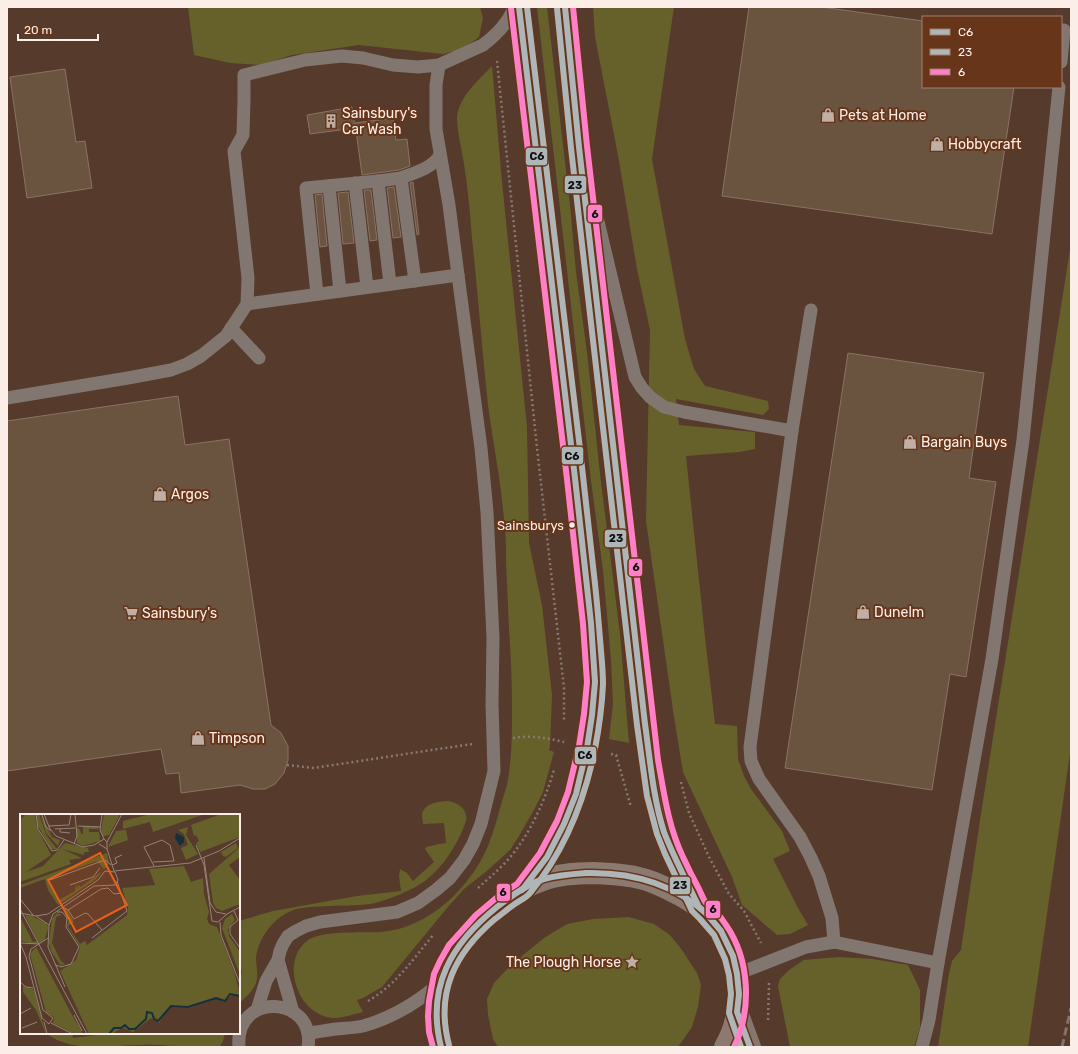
<svg xmlns="http://www.w3.org/2000/svg" width="1078" height="1054" font-family="Rubik,sans-serif">
<rect width="100%" height="100%" fill="#563a2c"/>
<g fill="#66612a">
<polygon points="188,7 480,7 483,18 479,37 463,49 443,54 359,45 292,55 261,65 230,63 194,55"/>
<polygon points="537,7 547,7 570,205 576,272 587,352 600,474 620,634 629,743 609,739 613,704 611,660 603,570 591,481"/>
<polygon points="593,7 674,7 652,159 685,339 694,369 705,386 768,401 769,409 763,415 676,399 679,425 755,432 755,449 739,452 686,456 705,637 715,724 737,726 738,759 744,776 751,789 782,831 790,851 773,859 798,908 808,925 790,934 777,935 742,905 732,877 683,772 674,717 646,521 650,330 637,269 618,155 595,37"/>
<path d="M492,66L502,182L527,427L529,543L542,605L552,695L550,746L549,750L554,752L543,792L535,808L519,836L510,850L488,870L464,889L447,908L382,987L363,998L357,1000L363,1012C350,1015 337,1021 324,1016C295,1007 282,960 307,941C320,930 363,933 381,932C429,928 470,888 488,846C494,831 498,816 502,801C504,794 507,787 508,779C512,756 512,733 512,710C512,683 511,656 509,629C508,606 507,583 506,560C506,547 506,533 504,520C501,481 493,443 488,405C482,350 478,294 472,238C470,213 468,189 464,164C462,150 457,132 457,118C459,96 478,81 492,66Z"/>
<polygon points="1071,243 1071,746 1028,1047 938,1047 949,973 952,961 961,950 980,820"/>
<path d="M448,801C460,803 470,811 465,824C457,845 444,866 425,881C413,890 390,899 375,903C361,906 345,905 330,906C315,907 297,906 285,914C270,923 258,940 256,958C256,967 259,974 256,983C253,992 245,997 239,1004V975L242,974L239,953V921L273,911L357,896L401,891L399,876L400,869L407,873L413,881L434,862L425,849L426,847L439,844L446,843L444,823L423,824C423,821 422,817 422,814C425,802 439,802 448,801Z"/>
<polygon points="629,917 654,924 670,935 682,950 697,973 701,985 698,1007 692,1027 678,1047 498,1047 493,1039 488,1015 487,999 494,983 512,964 544,938 567,924 593,919"/>
<polygon points="839,957 873,959 908,965 920,990 920,1028 914,1047 790,1047 778,986 780,979 789,970 804,960"/>
<path d="M46,1033H72L73,1038L114,1033H225C224,1038 223,1043 219,1047C207,1047 194,1047 182,1047C169,1046 155,1044 142,1045C111,1045 72,1054 46,1033Z"/>
</g>
<g fill="#6b543f" stroke="#887364">
<polygon points="749,7 821,7 923,21 923,87 1014,87 992,234 722,196"/>
<polygon points="65,69 76,142 85,141 92,188 27,198 10,77"/>
<polygon points="352,107 355,128 310,134 307,115"/>
<polygon points="393,118 396,140 407,139 410,166 399,170 362,175 355,123"/>
<polygon points="413,182 419,234 417,235 410,183"/>
<polygon points="394,187 401,237 393,238 387,188"/>
<polygon points="364,190 371,190 377,240 370,241"/>
<polygon points="348,192 354,243 343,244 338,193"/>
<polygon points="322,194 327,246 320,247 315,195"/>
<polygon points="848,353 984,373 969,478 996,482 966,677 950,674 932,790 785,768"/>
<polygon points="178,396 185,445 229,439 271,725 281,733 288,746 288,760 284,773 275,784 265,789 253,789 240,785 181,793 179,773 166,774 161,749 7,771 7,421"/>
</g>
<g fill="none" stroke-linecap="round" stroke-linejoin="round">
<g stroke="#867a73" stroke-width="2.5" stroke-dasharray="2 3" stroke-linecap="butt">
<polyline points="497,61 537,448 564,688 564,722"/>
<path d="M513,738C531,735 546,738 564,742"/>
<polyline points="611,754 616,755 631,807"/>
<polyline points="287,765 314,768 438,749 473,744"/>
<polyline points="681,782 689,813 709,857 729,894 744,911 761,943"/>
<path d="M478,888C487,880 496,872 505,863C529,837 544,803 554,770"/>
<path d="M368,1001C397,984 413,959 434,934"/>
<polyline points="768,1020 769,983"/>
</g>
<g stroke="#827670" stroke-width="13">
<polyline points="1061,62 1064,30"/>
<polyline points="355,183 367,287"/>
<polyline points="329,186 340,291"/>
<polyline points="596,213 635,377 642,388 650,397 664,407 684,412 792,431"/>
<path d="M415,281L401,178C414,173 433,168 440,155"/>
<polyline points="390,284 378,181 401,178"/>
<polyline points="317,294 306,188 378,181"/>
<polyline points="247,304 458,275"/>
<polyline points="811,310 792,431 750,747 751,761 759,779 800,837 811,858 819,876 832,918 834,942"/>
<polyline points="231,328 259,358"/>
<path d="M7,398L128,378L171,370L187,364L201,356L226,336L247,304L248,278L234,151L243,135L244,101V75L305,60L342,56L363,58L393,65L418,67L439,65L483,45C496,35 509,22 514,7"/>
<polyline points="278,960 293,1012"/>
<polyline points="737,974 806,947 834,942 938,963"/>
<polyline points="257,1010 266,981 278,960 280,951 283,944 288,936 296,931 306,926 320,922 397,912 418,903 436,890 450,878 464,860 473,844 481,824 494,771 492,704 493,638 487,512 481,448 458,275 449,205 436,129 436,85 439,65"/>
<path d="M308,1033C318,1032 327,1030 336,1029C345,1028 354,1028 363,1026C392,1018 418,1002 440,983"/>
<path d="M239,1047C234,991 316,995 308,1047"/>
<polyline points="922,1047 929,1020 938,963 992,659 1023,440 1059,87"/>
</g>
<polyline stroke="#86766e" stroke-width="22" points="737,1012 750,1047"/>
<g stroke="#8c7a70" stroke-width="22">
<polyline points="519,7 575,478 591,623 595,682 592,715 587,748 576,794 564,824 547,857 522,890"/>
<path d="M565,7L579,147L650,761C654,784 657,808 664,831C672,857 687,883 699,907"/>
<path d="M441,1047C431,1015 437,979 455,951C458,946 462,942 466,937C486,915 514,889 543,880C559,874 577,873 594,873C609,874 625,874 639,878C650,880 660,885 670,890C683,896 695,903 706,913C734,939 743,982 736,1019C734,1029 730,1038 725,1047"/>
</g>
<polyline stroke="#84736b" stroke-width="3" stroke-dasharray="8 4" stroke-linecap="butt" points="1062,1047 1071,1008"/>
<defs>
<g id="bus-1">
<polyline points="519,7 575,478 591,623 595,682 592,715 587,748 576,794 564,824 547,857 522,890"/>
<path d="M565,7L579,147L645,724C650,759 653,798 664,832C674,858 687,882 699,907L706,913L721,931L733,956L737,974L739,994L737,1012L750,1047"/>
<path d="M441,1047C426,987 451,944 497,907C511,896 527,884 544,879C558,875 572,874 586,873C632,872 673,883 707,914"/>
</g>
<g id="bus-2">
<polyline points="557,8 571,148 637,725 647,796 657,834 665,854 692,911 700,919 714,935 725,959 729,975 731,994 729,1013 741,1047"/>
<path d="M449,1045C435,992 455,953 495,919C501,915 506,910 512,906C518,901 525,899 530,893C565,851 584,803 595,749C599,728 602,706 603,684C603,673 602,662 601,651C599,626 597,600 594,575C589,533 585,491 580,449C562,302 545,154 527,7"/>
</g>
<g id="bus-3">
<path d="M573,7L587,146L658,760C664,793 668,826 683,857C688,868 693,878 699,889C701,893 703,899 706,903C708,906 712,908 715,911C719,915 723,920 726,925C750,960 752,1010 734,1047"/>
<polyline points="433,1047 429,1032 428,1016 429,1001 434,974 440,961 449,945 476,915 501,894 517,884 540,853 557,821 568,792 579,746 584,714 587,682 583,624 567,479 511,8"/>
</g>
</defs>
<use href="#bus-1" stroke="#67351a" stroke-width="9"/>
<use href="#bus-2" stroke="#67351a" stroke-width="9"/>
<use href="#bus-3" stroke="#67351a" stroke-width="9"/>
<use href="#bus-1" stroke="#afb6b8" stroke-width="6"/>
<use href="#bus-2" stroke="#afb6b8" stroke-width="6"/>
<use href="#bus-3" stroke="#ff80c7" stroke-width="6"/>
</g>
<defs>
<symbol id="shop-bare" viewBox="-9 -9 18 18"><path d="M-5-2.5h2.3a2.7 3.5 0 0 1 5.4 0H5L5.5 6h-11ZM-1.5-2.5h3a1.5 2.3 0 0 0-3 0Z" fill="#c1afa6" stroke="#67351a" stroke-width="2.5" paint-order="stroke"/></symbol>
<symbol id="building-bare" viewBox="-9 -9 18 18"><path d="M-4-6H4V6H1V3H-1V6H-4ZM-2.5-4.3h1.7v1.8h-1.7ZM.8-4.3h1.7v1.8H.8ZM-2.5-1h1.7V.8h-1.7ZM.8-1h1.7V.8H.8Z" fill="#c1afa6" stroke="#67351a" stroke-width="2.5" paint-order="stroke"/></symbol>
<symbol id="supermarket-bare" viewBox="-9 -9 18 18"><path d="M-6-5.5h2.5l.6 2H6L4.5 2H-2.5L-4.4-4H-6ZM-1.5 3.2a1.3 1.3 0 1 0 .1 0ZM3 3.2a1.3 1.3 0 1 0 .1 0Z" fill="#c1afa6" stroke="#67351a" stroke-width="2.5" paint-order="stroke"/></symbol>
<symbol id="sight-bare" viewBox="-9 -9 18 18"><path d="M0-6L1.8-2.2L6-1.7L2.9 1.2L3.7 5.4L0 3.3L-3.7 5.4L-2.9 1.2L-6-1.7L-1.8-2.2Z" fill="#c1afa6" stroke="#67351a" stroke-width="2.5" paint-order="stroke"/></symbol>
</defs>
<g fill-rule="evenodd">
<use href="#shop-bare" x="818" y="105" width="20" height="20"/>
<use href="#building-bare" x="321" y="111" width="20" height="20"/>
<use href="#shop-bare" x="927" y="134" width="20" height="20"/>
<use href="#shop-bare" x="900" y="432" width="20" height="20"/>
<use href="#shop-bare" x="150" y="484" width="20" height="20"/>
<use href="#shop-bare" x="853" y="602" width="20" height="20"/>
<use href="#supermarket-bare" x="121" y="603" width="20" height="20"/>
<use href="#shop-bare" x="188" y="728" width="20" height="20"/>
<use href="#sight-bare" x="622" y="952" width="20" height="20"/>
</g>
<circle fill="#fbeee8" stroke="#67351a" stroke-width="1.5" cx="572" cy="525" r="3.5"/>
<g text-anchor="middle" stroke-width="4" stroke-linejoin="round" paint-order="stroke">
<g font-size="13" fill="#fbeee8" stroke="#67351a" text-anchor="end">
<text x="564" y="530">Sainsburys</text>
</g>
<g font-size="14" fill="#fbeee8" stroke="#67351a" text-anchor="start">
<text x="342" y="118">Sainsbury's<tspan x="342" dy="16">Car Wash</tspan></text>
<text x="839" y="120">Pets at Home</text>
<text x="948" y="149">Hobbycraft</text>
<text x="921" y="447">Bargain Buys</text>
<text x="171" y="499">Argos</text>
<text x="874" y="617">Dunelm</text>
<text x="142" y="618">Sainsbury's</text>
<text x="209" y="743">Timpson</text>
<text x="621" y="967" text-anchor="end">The Plough Horse</text>
</g>
</g>
<g transform="translate(20 814)">
<rect width="220" height="220" fill="#563a2c"/>
<path d="M6,0H15L17,14L31,41L6,58L23,52L45,29L68,34L69,38H64V41L42,35L62,44L49,46L51,50L0,68V6ZM16,0H19L26,21L37,35H31L18,12ZM20,0L32,23L40,26L38,32L26,19ZM84,0H99V3L89,21L83,22L81,17ZM131,0H185L133,18L130,8L103,15V7ZM201,0H220V23L180,38L176,29L179,27L176,21L174,22L171,11ZM56,12L60,16L61,20H63V12H78V15H69V18H79L80,27L63,32L57,29ZM168,13L166,21L178,40L166,46L161,34L168,31L164,20L158,16ZM106,16L108,26L88,33L96,17ZM216,29L218,34L206,43L203,42L201,38ZM220,33V43L209,51L220,66V90L202,97L196,94L193,89L189,60ZM87,39L89,50L84,55L77,47L30,64L28,67L39,86L55,77L56,71L58,75V71L61,73L82,57L76,65L38,91L28,76L25,65L0,74V71ZM164,52L171,68L183,64L184,80L189,98L187,105L189,110L197,113L214,157L219,176H216L220,177V183L212,181L204,188L196,184L169,194L151,193L145,198L139,209L131,204L113,218L103,214L91,220H69L40,157L56,146L60,133L47,112L49,105L43,96L46,94L54,108L48,112L60,130L65,127L67,131L107,101L108,94L102,74L135,71L129,55ZM37,99L42,101L36,103L32,129L41,147L45,150L41,152L31,137L29,128L32,105ZM212,100L215,106L208,115L209,122L220,138V161L202,114L205,105ZM0,101L12,102L26,109L28,113V120V115L24,127L14,130L0,127V103L13,128L18,127L5,102ZM16,133L51,199L63,220H55L33,209L34,203L26,198L10,140ZM3,172L14,176L26,220L16,196L3,178Z" fill="#66612a"/>
<path d="M156,19L164,23V28L160,32L155,24Z" fill="#14303b"/>
<path fill="none" stroke="#14303b" stroke-width="2" d="M89,220L94,214H101L105,211L109,215H115L126,205L127,198L132,199L134,205L138,207L151,192L168,193L196,184L205,187L210,180L220,182"/>
<path fill="none" stroke="#988277" stroke-width="1" d="M16,0L18,15L32,37M24,0L30,15L36,22L63,33L74,31L84,25L87,28M82,0L80,16L84,25M22,1L26,13L31,17M28,12L49,11L51,0M58,12L80,13M35,15L55,14M40,15V18L50,19M54,30L57,22L55,0M79,30L87,35L94,57M176,31L184,51L192,107L198,108L207,100L220,93M87,35V28L102,0M32,37L37,36L44,26M184,44L190,89L196,98L206,100M133,48L154,47L150,31L142,26L124,33L134,52M92,51L97,49L95,44L102,41M94,57L170,49L199,37L220,24M30,66L82,47H87L91,51M50,71L73,63L80,54M0,85L13,101M43,93L48,96L54,105L65,99L68,100L82,116M0,95L67,220M48,96L81,75L88,74L94,80L102,79M214,97L218,106L210,113V120L220,134M0,99L16,102L29,111L28,133L45,173M16,102L28,100L78,66L85,57L95,58L98,66L95,71L74,72L33,100L29,111M200,108L201,121L220,170M72,124L107,97L97,67M0,129L6,143L22,204L29,210L33,204L23,196L9,142L11,135L19,130M1,129L19,130L28,124M36,151L41,153L51,150L59,133L46,113L47,104L42,98H37M0,168L6,173L13,174M0,200L11,194M54,201L62,217M24,208L27,220M31,209L53,220M2,214L17,208"/>
<path fill="#e96017" fill-opacity="0.15" stroke="#e96017" stroke-width="2" d="M80,39L107,91L56,118L28,66Z"/>
<rect width="220" height="220" fill="none" stroke="#fbeee8" stroke-width="2"/>
</g>
<g stroke="#67351a" stroke-width="1.5">
<rect x="525" y="147" width="23" height="19" rx="4" fill="#afb6b8"/>
<rect x="564" y="175" width="23" height="19" rx="4" fill="#afb6b8"/>
<rect x="587" y="204" width="16" height="19" rx="4" fill="#ff80c7"/>
<rect x="561" y="446" width="23" height="19" rx="4" fill="#afb6b8"/>
<rect x="604" y="529" width="23" height="19" rx="4" fill="#afb6b8"/>
<rect x="628" y="558" width="15" height="19" rx="4" fill="#ff80c7"/>
<rect x="574" y="746" width="23" height="19" rx="4" fill="#afb6b8"/>
<rect x="669" y="876" width="22" height="19" rx="4" fill="#afb6b8"/>
<rect x="496" y="883" width="15" height="19" rx="4" fill="#ff80c7"/>
<rect x="705" y="900" width="16" height="19" rx="4" fill="#ff80c7"/>
</g>
<g font-size="11" text-anchor="middle" font-weight="bold" fill="#111">
<text x="537" y="160">C6</text>
<text x="575" y="189">23</text>
<text x="595" y="218">6</text>
<text x="572" y="460">C6</text>
<text x="616" y="542">23</text>
<text x="636" y="571">6</text>
<text x="585" y="759">C6</text>
<text x="680" y="889">23</text>
<text x="503" y="896">6</text>
<text x="713" y="913">6</text>
</g>
<rect width="1078" height="1054" fill="none" stroke="#fbeee8" stroke-width="16"/>
<rect x="922" y="16" width="140" height="72" fill="#67351a" stroke="#a27f6c"/>
<rect x="930" y="29" width="20" height="6" fill="#afb6b8" stroke="#a27f6c"/>
<text x="958" y="36" font-size="12" fill="#fbeee8">C6</text>
<rect x="930" y="49" width="20" height="6" fill="#afb6b8" stroke="#a27f6c"/>
<text x="958" y="56" font-size="12" fill="#fbeee8">23</text>
<rect x="930" y="69" width="20" height="6" fill="#ff80c7" stroke="#a27f6c"/>
<text x="958" y="76" font-size="12" fill="#fbeee8">6</text>
<path d="M18 34v6h80v-6" fill="none" stroke="#fbeee8" stroke-width="2"/>
<text x="24" y="34" font-size="12" fill="#fbeee8" stroke="#67351a" stroke-width="3" paint-order="stroke">20 m</text>
</svg>
